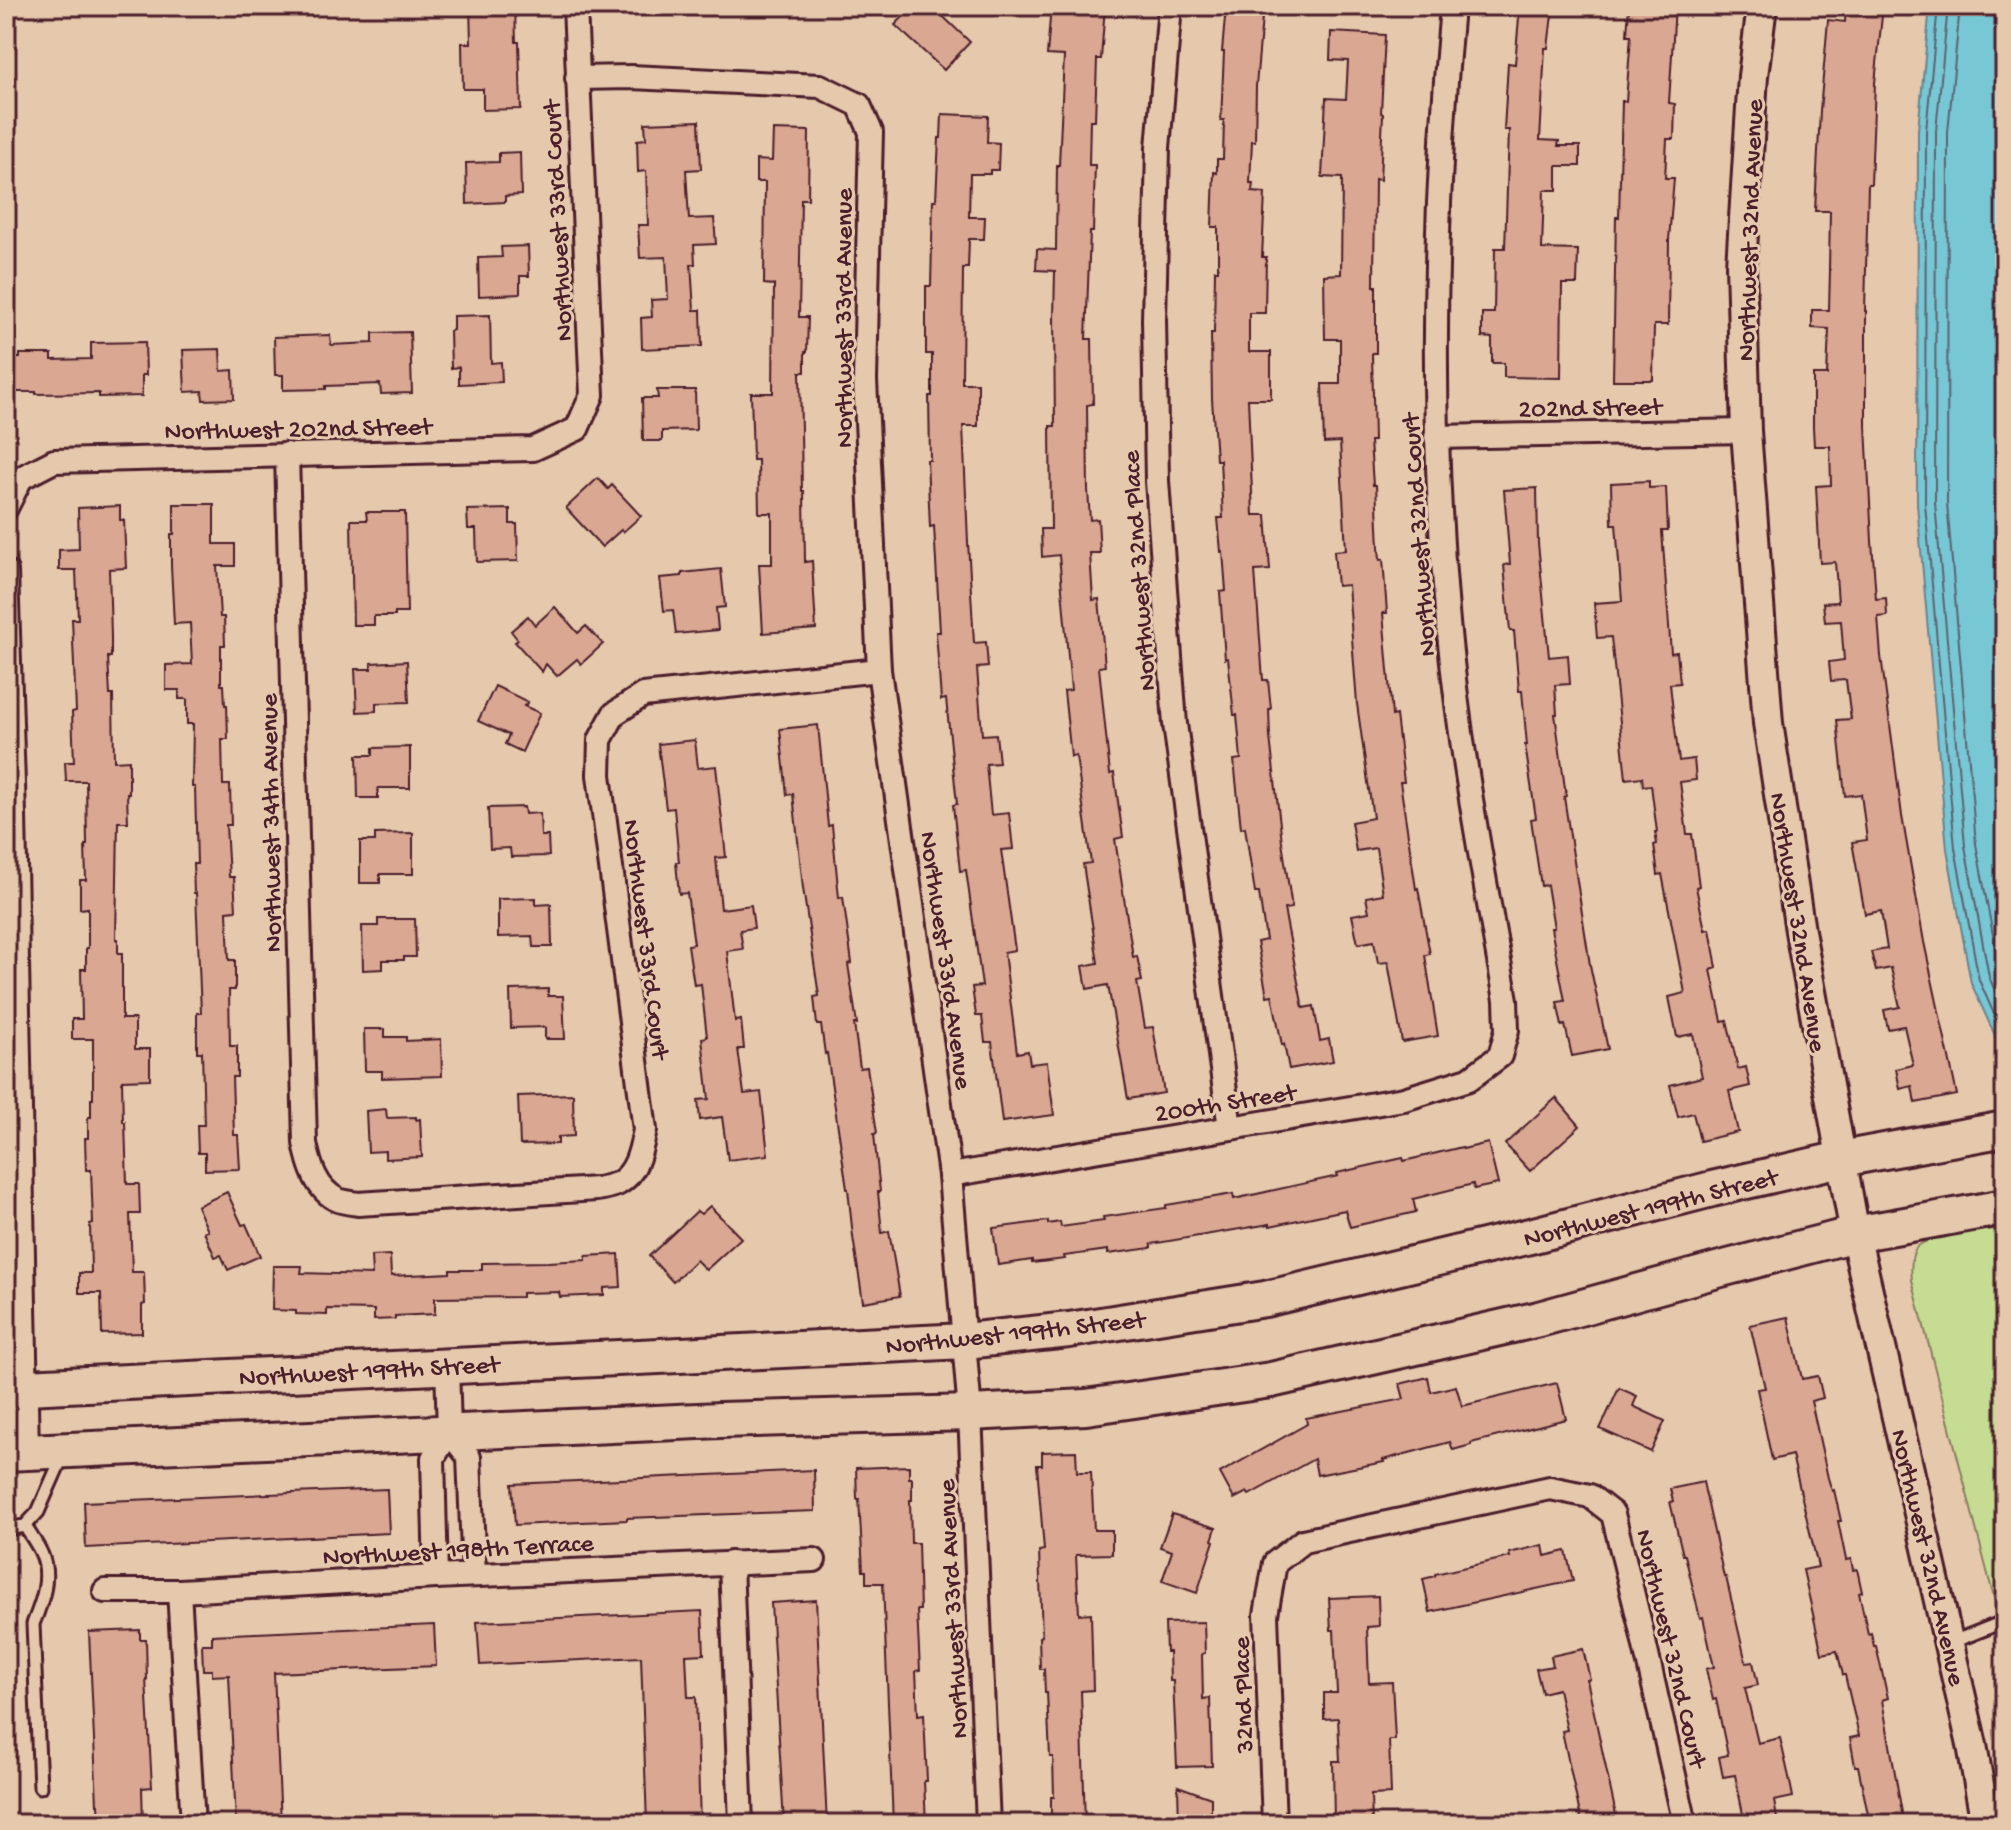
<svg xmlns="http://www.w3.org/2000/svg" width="2011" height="1830" font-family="'Gochi Hand',sans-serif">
<rect width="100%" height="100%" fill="#e6c9ad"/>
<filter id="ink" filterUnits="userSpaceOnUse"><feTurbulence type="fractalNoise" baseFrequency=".0125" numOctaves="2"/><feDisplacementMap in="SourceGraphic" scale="16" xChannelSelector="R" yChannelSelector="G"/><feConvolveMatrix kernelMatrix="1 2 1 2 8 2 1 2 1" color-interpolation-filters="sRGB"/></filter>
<g filter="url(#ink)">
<path fill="#c5dc92" stroke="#887e5e" stroke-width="2" d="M2005,1228V1641L1912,1280C1911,1271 1910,1257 1916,1248C1928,1234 1985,1230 2005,1228Z"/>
<polygon fill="#78c7d5" stroke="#668491" stroke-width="2" points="1930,6 2005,6 2005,1053 2003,1053 1971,983 1947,849 1917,504 1918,130"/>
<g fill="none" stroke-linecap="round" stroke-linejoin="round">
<g stroke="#5c626f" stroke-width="2">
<polyline points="1938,6 1926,131 1925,504 1955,848 1979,980 2005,1039"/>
<polyline points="1948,6 1936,131 1935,503 1965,846 1989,977 2005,1014"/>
<polyline points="1960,6 1948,132 1947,503 1976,844 2000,973 2005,985"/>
</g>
</g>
<g fill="#daa792" stroke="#4a1f2b" stroke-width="2">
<polygon points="470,6 515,6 516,42 519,42 521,109 483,110 483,89 463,89 462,43 471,43"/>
<polygon points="914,6 932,6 970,42 944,70 895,25"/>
<polygon points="1051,6 1105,6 1101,59 1097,59 1095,120 1090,120 1089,165 1095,165 1093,232 1090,232 1086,339 1092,339 1093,404 1087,405 1088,490 1090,520 1098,519 1100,553 1090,553 1093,600 1099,599 1105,666 1099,667 1110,774 1114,773 1123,837 1115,839 1133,957 1137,956 1142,981 1137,982 1145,1028 1153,1027 1164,1093 1128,1099 1108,985 1087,989 1083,966 1098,963 1083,864 1091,863 1076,756 1071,757 1064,691 1071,690 1059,555 1042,557 1041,529 1051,529 1050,426 1055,426 1054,318 1055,271 1036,270 1037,249 1056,250 1057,165 1059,165 1064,56 1047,55"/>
<polygon points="1226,6 1263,6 1256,86 1255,141 1252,141 1250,183 1253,183 1252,192 1265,193 1262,257 1266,257 1265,313 1249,313 1249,352 1271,352 1271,399 1248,399 1253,515 1266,515 1270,570 1255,571 1263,680 1268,680 1271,709 1269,709 1270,737 1282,842 1292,908 1284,909 1303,1008 1314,1006 1320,1041 1329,1039 1333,1061 1289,1069 1284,1044 1282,1045 1272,995 1267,996 1257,942 1266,940 1259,893 1255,893 1245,827 1241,828 1234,760 1241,759 1237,715 1234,715 1228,658 1225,659 1220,592 1226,591 1223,552 1221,552 1218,518 1223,518 1220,460 1216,460 1212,399 1211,333 1214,333 1215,270 1218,270 1218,227 1212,227 1214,172 1217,173 1217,159 1223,159 1224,120 1221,120 1224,52 1222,52"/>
<polygon points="1520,6 1553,6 1548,48 1545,48 1540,140 1559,141 1558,146 1580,146 1580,166 1557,166 1557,190 1544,190 1542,249 1578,250 1577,284 1562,284 1561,378 1504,377 1504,363 1492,363 1492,338 1482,337 1482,313 1494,313 1495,248 1505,248 1509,130 1504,130 1508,63 1515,64"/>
<polygon points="1629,6 1675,6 1669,103 1675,104 1674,139 1667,139 1665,178 1674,178 1669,240 1668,325 1654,325 1653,380 1613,380 1616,217 1619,217 1622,101 1626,101 1631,35 1627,35"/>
<polygon points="1846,6 1883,6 1875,83 1871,184 1868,184 1865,311 1866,311 1866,426 1872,541 1876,599 1886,598 1887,616 1878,617 1881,656 1902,816 1924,942 1957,1095 1915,1103 1912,1086 1900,1089 1896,1069 1913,1065 1904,1026 1888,1029 1884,1010 1900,1007 1891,968 1876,971 1871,952 1887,949 1881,911 1865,914 1852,842 1867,840 1861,794 1845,796 1837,720 1851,719 1846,680 1831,681 1829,662 1844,660 1841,621 1825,622 1823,603 1838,602 1835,562 1820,563 1818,524 1816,486 1831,485 1830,446 1814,446 1813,427 1813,375 1827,375 1829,329 1812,328 1812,310 1829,310 1830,270 1829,270 1830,211 1815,211 1820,111 1828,20 1845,22"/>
<polygon points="1331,32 1385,35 1381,113 1383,114 1380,180 1375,179 1374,286 1376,286 1376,353 1372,353 1374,441 1370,441 1373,485 1376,485 1379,547 1380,560 1383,559 1387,613 1383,613 1392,716 1396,715 1404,782 1400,782 1416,889 1418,888 1430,954 1425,955 1438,1036 1402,1042 1388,962 1378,963 1374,941 1358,944 1352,915 1369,912 1366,897 1383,894 1376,848 1356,851 1351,822 1373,818 1357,704 1348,585 1337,586 1334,551 1346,550 1340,442 1324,443 1322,384 1340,384 1340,339 1325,339 1324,275 1341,274 1342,178 1322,177 1326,98 1346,99 1348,61 1330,60"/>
<polygon points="942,114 988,116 987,142 999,143 998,170 990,170 990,174 970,174 969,217 985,217 984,239 969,239 968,268 963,268 962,383 978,383 978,426 963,426 968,542 974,643 986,642 988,667 977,668 982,735 996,734 999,763 986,764 991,815 1009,813 1013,849 1001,850 1015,950 1004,952 1017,1053 1028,1051 1030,1064 1047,1062 1054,1115 1002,1122 992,1042 985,1042 982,1016 976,1016 972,987 982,986 966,870 960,871 953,805 957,804 946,699 941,700 936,632 940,632 934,526 930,527 927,460 930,460 929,396 932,396 932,354 926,354 926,286 931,286 933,200 936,200 939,138 941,138"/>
<polygon points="699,121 701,169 686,170 689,219 714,218 716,244 694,245 695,264 691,264 694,310 701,310 702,346 642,349 641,318 652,317 651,300 668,299 666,257 640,258 638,225 648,225 646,171 638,172 637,140 646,139 645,123"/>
<polygon points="773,130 809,131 808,199 801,199 799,317 808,317 807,352 805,352 805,372 800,372 802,491 804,491 805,562 812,561 816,629 763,633 759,564 772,564 772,513 759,513 758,460 753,460 751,393 773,393 774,285 764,284 765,182 756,182 756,160 772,161"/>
<polygon points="520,152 521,195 505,196 505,202 467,204 466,163 499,162 499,153"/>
<polygon points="528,246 529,276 520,276 520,294 479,296 478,258 502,257 501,247"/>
<polygon points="490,315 491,363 501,362 502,382 459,384 459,367 451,368 450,331 453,330 453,316"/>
<polygon points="410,332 412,393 381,394 380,384 326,386 326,389 283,390 283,375 275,375 274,337 330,335 331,345 373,343 373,333"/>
<polygon points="145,342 146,375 142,375 142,396 99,397 99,393 36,394 36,392 16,392 16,390 6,390 6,358 20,358 20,354 52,354 52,360 91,359 91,343"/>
<polygon points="220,349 221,371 233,370 234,399 203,400 202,391 185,392 183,350"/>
<polygon points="657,390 695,390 696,430 662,431 662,441 643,441 642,398 658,398"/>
<polygon points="598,478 608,489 612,485 641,516 623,532 621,530 602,547 566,508"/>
<polygon points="1649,481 1649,488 1666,487 1668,531 1662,531 1671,653 1677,652 1680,683 1670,684 1674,720 1679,761 1694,759 1696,780 1680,782 1687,834 1692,834 1699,886 1696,887 1705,930 1710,929 1717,968 1711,970 1722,1021 1727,1020 1738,1069 1746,1067 1750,1086 1729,1091 1738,1132 1700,1141 1693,1113 1678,1117 1670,1085 1702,1077 1693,1034 1677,1037 1669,997 1685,993 1662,874 1658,875 1654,845 1657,844 1655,832 1657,832 1651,785 1643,786 1642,777 1626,779 1611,637 1597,638 1594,603 1622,601 1616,524 1612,524 1611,483"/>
<polygon points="1537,488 1538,543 1549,657 1568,655 1570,684 1555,685 1557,714 1555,714 1566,796 1564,797 1590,965 1608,1049 1572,1056 1565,1025 1562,1026 1557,1002 1565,1001 1551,928 1554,928 1547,885 1541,886 1531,819 1536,818 1525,745 1527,745 1522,691 1519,691 1514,631 1510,631 1504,565 1510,564 1504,490"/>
<polygon points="174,504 214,504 214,544 235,544 235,566 217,566 220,617 224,617 225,645 221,645 221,685 224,685 225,705 227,705 228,739 222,739 223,785 230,785 231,825 226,825 229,877 234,877 236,910 227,911 229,960 235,960 235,990 229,990 230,1046 237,1046 237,1077 232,1077 234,1135 238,1135 240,1169 205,1170 205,1153 198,1153 197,1125 204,1125 202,1052 197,1052 197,1013 201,1013 196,893 194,893 193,864 197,864 195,787 192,787 193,724 187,724 187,699 179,699 179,690 166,690 166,665 192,664 190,623 174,624 171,566 171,534 174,534"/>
<polygon points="120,506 120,520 124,520 126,568 109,569 111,636 111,657 108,657 110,695 113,695 114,761 129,760 129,793 127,793 128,822 118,822 116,939 118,939 118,953 122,953 122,1019 135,1019 135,1049 150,1049 150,1079 122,1080 123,1122 125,1122 127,1184 139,1184 140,1214 130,1214 132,1272 144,1272 145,1304 142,1305 142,1333 102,1334 101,1293 79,1293 79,1273 91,1273 90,1224 93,1223 91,1170 86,1170 85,1138 88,1138 88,1117 91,1117 91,1099 93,1099 93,1039 72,1039 72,1019 82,1019 81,969 86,969 86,948 88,948 88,908 80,909 80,880 86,880 85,845 87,845 86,781 66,781 65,762 74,762 72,712 76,711 72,619 78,619 76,570 59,570 59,550 79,549 78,508"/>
<polygon points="510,509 510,524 517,524 518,561 477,562 476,529 468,529 467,510"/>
<polygon points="366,512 405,512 407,613 395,613 395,616 374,616 374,625 353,625 351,520 367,520"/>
<polygon points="721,569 725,607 716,608 718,630 676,634 673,610 664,611 660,578 682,576 682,573"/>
<polygon points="555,607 578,633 586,626 603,644 581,664 577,659 557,676 546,664 542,672 515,642 518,640 511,631 528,616 535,625"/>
<polygon points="407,661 409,702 376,703 376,711 357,712 355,669 371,669 371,663"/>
<polygon points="495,686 528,702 524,706 540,713 522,752 505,744 509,735 478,721"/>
<polygon points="818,725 828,826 832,825 839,898 843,897 852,963 848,964 857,1024 854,1024 860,1068 867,1067 877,1133 874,1134 880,1192 878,1192 882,1233 889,1231 900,1296 863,1302 853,1237 848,1189 847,1189 827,1053 825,1054 821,1025 817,1025 814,997 819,996 803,888 793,794 787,795 780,729"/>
<polygon points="695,740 698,768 716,766 726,857 716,858 721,909 751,905 754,928 740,930 743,949 727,951 735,1021 741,1020 744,1049 738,1049 744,1094 761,1092 768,1155 728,1160 722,1117 700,1120 698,1100 709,1099 702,1038 707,1037 701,984 694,985 688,945 694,944 687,893 679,894 676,862 679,862 674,808 666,809 658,744"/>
<polygon points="410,747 410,788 378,788 378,798 358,798 357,755 373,755 373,748"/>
<polygon points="524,807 525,814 540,813 541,836 548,836 549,856 511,857 510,848 490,849 488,808"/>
<polygon points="413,833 413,874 380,874 380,883 360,883 360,841 375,841 375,834"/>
<polygon points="536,898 536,905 551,904 552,947 533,947 532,936 498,937 498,899"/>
<polygon points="378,919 415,919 416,957 404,957 404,960 383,960 383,969 363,970 362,926 378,926"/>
<polygon points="548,989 548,996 563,996 565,1039 545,1039 545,1027 511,1028 510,990"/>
<polygon points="364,1029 385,1029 385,1037 406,1037 406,1041 441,1039 442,1076 382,1078 382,1071 365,1071"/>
<polygon points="573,1094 574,1136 558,1137 558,1144 520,1145 518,1096"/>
<polygon points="1556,1098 1580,1126 1530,1171 1505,1144"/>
<polygon points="386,1109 387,1118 416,1117 416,1120 420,1119 422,1157 385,1159 385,1151 368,1152 366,1111"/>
<polygon points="1488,1143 1498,1184 1474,1189 1473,1184 1413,1199 1416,1212 1350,1227 1345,1210 1270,1226 1270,1224 1151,1244 1151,1248 1108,1254 1108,1250 1064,1256 1065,1259 1032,1263 1032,1260 998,1265 993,1228 1048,1221 1048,1224 1060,1222 1061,1227 1104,1221 1103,1217 1166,1208 1166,1205 1233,1194 1234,1199 1338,1176 1337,1173 1403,1158 1404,1161 1462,1147 1463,1149"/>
<polygon points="227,1192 242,1225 246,1224 260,1256 228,1270 221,1255 215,1257 204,1232 208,1231 197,1206"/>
<polygon points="710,1206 741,1238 706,1270 696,1260 673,1282 649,1256 697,1211 701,1214"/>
<polygon points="619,1254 621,1287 604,1288 604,1295 560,1297 559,1292 522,1293 522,1297 435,1298 435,1314 395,1316 395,1319 374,1320 374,1310 327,1309 327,1315 296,1314 296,1311 272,1310 273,1266 302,1266 301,1273 372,1275 371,1256 390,1255 391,1276 450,1273 450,1270 482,1270 482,1263 548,1262 586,1260 586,1256"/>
<polygon points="1788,1317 1802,1379 1818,1376 1823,1398 1811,1401 1828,1478 1832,1491 1834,1490 1841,1521 1838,1521 1846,1560 1851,1559 1853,1570 1857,1569 1862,1592 1859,1593 1868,1634 1871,1633 1874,1646 1876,1646 1888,1698 1882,1700 1904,1824 1870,1824 1858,1766 1855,1766 1850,1738 1859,1736 1845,1675 1843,1675 1837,1651 1822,1654 1803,1570 1818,1567 1792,1455 1772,1460 1757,1389 1765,1388 1750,1325"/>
<polygon points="1428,1377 1431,1392 1456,1386 1462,1406 1557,1383 1566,1419 1471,1443 1471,1445 1453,1450 1450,1442 1383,1460 1384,1462 1317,1475 1314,1459 1249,1495 1247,1492 1234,1499 1220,1473 1307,1424 1306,1418 1404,1399 1400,1384"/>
<polygon points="1619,1388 1637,1396 1633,1406 1665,1421 1651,1452 1600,1429"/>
<polygon points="1076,1451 1077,1472 1091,1472 1094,1530 1112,1530 1112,1554 1076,1555 1079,1614 1091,1613 1093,1690 1081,1691 1085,1824 1051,1824 1051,1797 1054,1797 1053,1757 1050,1757 1047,1692 1045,1692 1044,1669 1040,1669 1039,1637 1042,1636 1039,1551 1044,1550 1037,1465 1042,1465 1042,1452"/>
<polygon points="909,1466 909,1478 912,1478 912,1500 910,1500 911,1543 918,1543 920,1610 917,1610 920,1670 916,1671 918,1715 924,1714 927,1781 924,1781 926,1824 893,1824 883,1583 866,1583 866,1571 863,1571 859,1499 857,1499 856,1468"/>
<polygon points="814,1470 815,1511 627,1518 627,1520 515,1525 512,1484"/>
<polygon points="1703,1482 1724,1577 1726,1577 1746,1663 1753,1662 1758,1685 1745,1688 1758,1743 1780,1738 1789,1777 1793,1797 1774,1801 1778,1824 1745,1824 1735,1775 1723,1777 1719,1757 1728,1755 1716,1699 1713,1700 1706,1669 1714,1667 1703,1617 1700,1618 1685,1555 1683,1555 1670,1502 1673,1501 1670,1489"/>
<polygon points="387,1489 389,1533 86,1548 84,1502"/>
<polygon points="1172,1514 1216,1528 1212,1540 1214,1541 1197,1593 1162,1581 1172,1551 1160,1547"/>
<polygon points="1543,1545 1545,1556 1566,1551 1573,1581 1430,1612 1423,1579 1435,1576 1435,1574 1510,1557 1509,1553"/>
<polygon points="1378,1596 1379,1626 1367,1627 1369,1683 1392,1682 1395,1740 1389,1740 1391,1794 1371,1795 1372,1824 1334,1824 1333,1761 1340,1761 1338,1718 1324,1719 1324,1693 1337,1693 1334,1630 1331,1630 1329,1598"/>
<polygon points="816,1600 827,1824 784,1824 771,1603"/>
<polygon points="702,1611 704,1654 686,1655 688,1697 696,1697 700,1824 647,1824 641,1657 480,1665 477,1622"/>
<polygon points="1204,1622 1205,1653 1202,1654 1203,1699 1210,1698 1212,1766 1177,1767 1173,1681 1170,1681 1169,1652 1166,1652 1165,1623"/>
<polygon points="434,1625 436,1666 274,1673 281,1824 236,1824 229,1675 212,1676 212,1670 203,1670 202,1644 212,1644 212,1635"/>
<polygon points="140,1630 140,1639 146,1639 147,1679 146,1679 152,1787 142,1788 143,1824 100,1824 99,1804 97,1804 89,1632"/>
<polygon points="1583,1649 1590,1679 1587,1680 1618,1824 1582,1824 1562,1731 1567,1730 1558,1689 1542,1693 1536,1669 1553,1666 1551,1656"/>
<polygon points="1178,1786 1211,1798 1211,1824 1179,1824"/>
</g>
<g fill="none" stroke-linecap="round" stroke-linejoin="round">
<defs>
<g id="service">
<path d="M25,1526C30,1535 38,1545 42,1555C51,1578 42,1602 33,1624L40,1787"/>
<polyline points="6,1529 25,1526 38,1512 63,1455"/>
<polyline points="1950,1643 2005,1621"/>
</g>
<g id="minor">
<polyline points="1170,6 1158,148 1154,320 1157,481 1175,724 1230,1128"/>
<polyline points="577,78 631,77 820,86 859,105 871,132 865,380 879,670 950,1175 970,1413 988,1824"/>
<polyline points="1436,437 1746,431"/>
<path d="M287,454L305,1143C309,1164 316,1190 338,1200C344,1202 352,1203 358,1204L597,1189C604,1188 611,1186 617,1184C637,1174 641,1149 645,1130L599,775L600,740L614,714L643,695L879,670"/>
<polyline points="6,508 21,478 54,461 533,449 577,429 592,395 575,6"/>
<polyline points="6,571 14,815 27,1452"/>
<path d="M950,1175L1404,1099L1469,1079L1500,1056L1507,1030L1506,1000C1483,870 1458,741 1447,611C1429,409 1434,207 1452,6"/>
<polyline points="449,1432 469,1457 474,1575"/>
<polyline points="731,1563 741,1824"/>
<polyline points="436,1577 433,1458 449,1432 447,1365"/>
<polyline points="105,1591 179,1591 436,1577 814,1560"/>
<polyline points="179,1591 193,1824"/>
<polyline points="1274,1824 1266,1615 1275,1563 1303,1541 1550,1488 1590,1496 1613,1514 1640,1624 1685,1824"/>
</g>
<polyline id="tertiary" points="1762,6 1753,76 1741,266 1746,431 1768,723 1800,931 1855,1234 1972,1745 1986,1824"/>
<g id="primary">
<polyline points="6,1388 965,1341 1069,1330 1265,1299 1530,1236 1712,1189 1841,1159 2005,1129"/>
<polyline points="6,1453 720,1420 970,1413 1086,1407 1271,1380 1539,1319 1717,1270 1855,1234 2005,1207"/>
</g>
</defs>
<use href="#service" stroke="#4a1f2b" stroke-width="17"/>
<use href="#minor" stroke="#4a1f2b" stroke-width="28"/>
<use href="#tertiary" stroke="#4a1f2b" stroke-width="34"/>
<use href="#primary" stroke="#4a1f2b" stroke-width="40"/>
<use href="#service" stroke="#e6c9ad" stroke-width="11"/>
<use href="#minor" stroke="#e6c9ad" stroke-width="22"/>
<use href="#tertiary" stroke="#e6c9ad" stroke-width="28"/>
<use href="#primary" stroke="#e6c9ad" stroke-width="34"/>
</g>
</g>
<g text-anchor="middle" stroke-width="6" stroke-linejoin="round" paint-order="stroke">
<g font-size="26" fill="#4a1f2b" stroke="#e6c9ad">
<text transform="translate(556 221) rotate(-93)" y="9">Northwest 33rd Court</text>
<text transform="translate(1748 230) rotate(-88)" y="9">Northwest 32nd Avenue</text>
<text transform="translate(842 318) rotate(-90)" y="9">Northwest 33rd Avenue</text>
<text transform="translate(1590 406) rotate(-1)" y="9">202nd Street</text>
<text transform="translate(298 427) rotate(-1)" y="9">Northwest 202nd Street</text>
<text transform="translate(1417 535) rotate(-94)" y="9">Northwest 32nd Court</text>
<text transform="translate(1137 571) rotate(-94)" y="9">Northwest 32nd Place</text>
<text transform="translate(269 823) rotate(-91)" y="9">Northwest 34th Avenue</text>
<text transform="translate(1800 922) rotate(81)" y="9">Northwest 32nd Avenue</text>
<text transform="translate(648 939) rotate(83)" y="9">Northwest 33rd Court</text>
<text transform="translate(948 960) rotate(82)" y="9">Northwest 33rd Avenue</text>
<text transform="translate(1225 1101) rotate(-9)" y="9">200th Street</text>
<text transform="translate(1650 1206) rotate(-14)" y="9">Northwest 199th Street</text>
<text transform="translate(1015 1331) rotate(-6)" y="9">Northwest 199th Street</text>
<text transform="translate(369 1369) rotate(-3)" y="9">Northwest 199th Street</text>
<text transform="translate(458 1548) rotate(-3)" y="9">Northwest 198th Terrace</text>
<text transform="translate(1930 1557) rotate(77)" y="9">Northwest 32nd Avenue</text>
<text transform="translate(951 1609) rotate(-93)" y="9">Northwest 33rd Avenue</text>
<text transform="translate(1673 1648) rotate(77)" y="9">Northwest 32nd Court</text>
<text transform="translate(1241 1695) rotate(-92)" y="9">32nd Place</text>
</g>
</g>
<rect width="2011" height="1830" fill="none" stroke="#e6c9ad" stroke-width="32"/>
<rect x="16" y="16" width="1979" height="1798" fill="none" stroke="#4a1f2b" stroke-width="3" filter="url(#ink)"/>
</svg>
